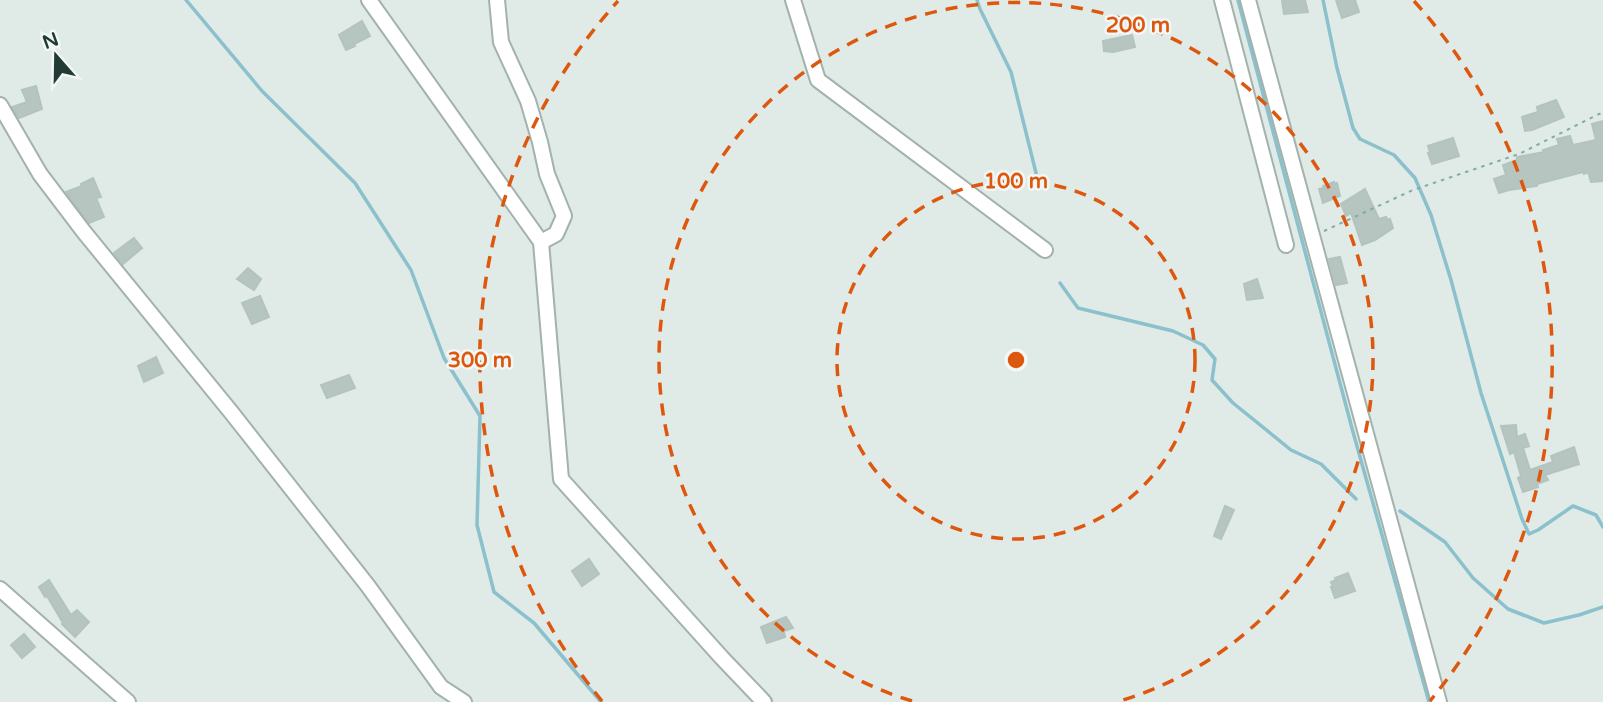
<svg xmlns="http://www.w3.org/2000/svg" width="1603" height="702" font-family="'Varela Round',sans-serif">
<rect width="100%" height="100%" fill="#e0eae6"/>
<g fill="none" stroke-linecap="round" stroke-linejoin="round">
<g stroke="#8bc0cd" stroke-width="3.5">
<polyline points="186,0 262,91 355,183 411,270 444,358 480,416 477,525 494,592 534,623 601,702"/>
<polyline points="977,0 980,9 1011,72 1038,181"/>
<polyline points="1238,0 1353,432 1429,702"/>
<polyline points="1323,0 1337,68 1353,128 1360,139 1394,155 1415,178 1431,215 1451,280 1481,393 1522,519 1529,534 1538,530 1573,506 1596,515 1603,527"/>
<polyline points="1060,283 1078,308 1173,331 1203,345 1215,359 1212,380 1233,403 1291,450 1321,464 1356,499"/>
<polyline points="1400,511 1445,542 1473,578 1508,609 1544,623 1579,615 1603,607"/>
</g>
</g>
<g fill="#b6c5bf" stroke="#b3c3bd" stroke-width="2">
<polygon points="1282,0 1305,0 1308,12 1284,14"/>
<polygon points="1336,0 1355,0 1359,12 1342,18"/>
<polygon points="362,21 370,36 354,44 355,46 346,50 339,35"/>
<polygon points="1132,35 1135,47 1113,52 1104,51 1103,41"/>
<polygon points="36,86 42,109 19,118 12,107 27,102 22,90"/>
<polygon points="1556,100 1564,117 1532,130 1525,131 1522,117 1538,112 1537,107"/>
<polygon points="1603,121 1603,181 1591,182 1588,172 1584,174 1583,172 1537,184 1537,186 1509,190 1499,193 1494,179 1506,175 1503,165 1517,160 1517,157 1544,152 1543,150 1559,145 1557,139 1570,136 1573,145 1596,140 1592,124"/>
<polygon points="1453,138 1459,156 1432,164 1428,153 1430,152 1428,146"/>
<polygon points="93,178 101,197 96,198 104,217 89,223 66,192 82,186 81,184"/>
<polygon points="1334,182 1334,184 1337,183 1340,196 1323,203 1319,189 1324,188 1323,186"/>
<polygon points="1365,189 1379,219 1386,217 1388,220 1390,219 1393,228 1375,240 1362,245 1351,213 1346,216 1341,204"/>
<polygon points="134,238 142,248 123,264 114,253"/>
<polygon points="1340,257 1347,283 1336,285 1329,259"/>
<polygon points="248,268 261,279 254,290 237,279"/>
<polygon points="1257,279 1263,298 1247,300 1244,284"/>
<polygon points="260,296 269,317 252,324 242,303"/>
<polygon points="156,357 163,373 144,382 138,366"/>
<polygon points="349,375 355,388 327,398 321,385"/>
<polygon points="1516,425 1517,437 1525,434 1529,446 1523,448 1530,470 1553,462 1551,456 1574,447 1579,464 1545,475 1548,480 1537,484 1538,487 1523,492 1518,478 1521,476 1514,452 1510,454 1501,426"/>
<polygon points="1225,506 1234,510 1221,539 1214,536"/>
<polygon points="589,559 599,574 582,586 572,571"/>
<polygon points="1348,573 1355,591 1335,598 1331,587 1333,587 1331,582 1336,580 1335,578"/>
<polygon points="49,580 71,615 77,610 89,622 75,637 62,624 63,623 47,596 45,597 39,587"/>
<polygon points="786,617 793,628 784,631 785,637 767,643 761,627"/>
<polygon points="24,634 35,647 22,658 11,645"/>
</g>
<g fill="none" stroke-linecap="round" stroke-linejoin="round">
<defs>
<g id="street">
<polyline points="369,0 541,242 561,479 722,658 764,702"/>
<polyline points="497,0 501,42 528,101 540,142 547,174 564,216 556,234 541,242"/>
<polyline points="793,0 818,80 1045,250"/>
<polyline points="1222,0 1286,245"/>
<polyline points="1248,0 1439,702"/>
<polyline points="0,105 40,174 84,232 231,412 368,586 441,687 464,702"/>
<polyline points="0,589 128,702"/>
</g>
</defs>
<use href="#street" stroke="#a3b2ad" stroke-width="18"/>
<polyline stroke="#82aca1" stroke-width="2" stroke-dasharray="3.5 5" stroke-linecap="butt" points="1324,231 1413,190 1519,154 1603,112"/>
<use href="#street" stroke="#fff" stroke-width="14"/>
</g>
<g fill="none" stroke="#de570e" stroke-width="3.5" stroke-dasharray="12 9">
<circle cx="1016" cy="360" r="179"/>
<path d="M912 701A357 357 0 1 1 1120 701"/>
<path d="M602 701A536 536 0 0 1 618 1M1414 1A536 536 0 0 1 1430 701"/>
</g>
<circle cx="1016" cy="360" r="10" fill="#de570e" stroke="#f1f7f4" stroke-width="3.5"/>
<g font-size="21" text-anchor="middle" font-weight="bold" fill="#de570e" stroke="#f1f7f4" stroke-width="5" stroke-linejoin="round" paint-order="stroke">
<text x="1138" y="32">200 m</text>
<text x="1016" y="188">100 m</text>
<text x="480" y="367">300 m</text>
</g>
<g transform="translate(56 56) rotate(340)" stroke="#f1f7f4" stroke-width="5" paint-order="stroke">
<path d="M0-5L12 26L0 18L-12 26Z" fill="#223a34"/>
<text y="-10" font-size="19" font-weight="bold" text-anchor="middle" fill="#223a34">N</text>
</g>
</svg>
